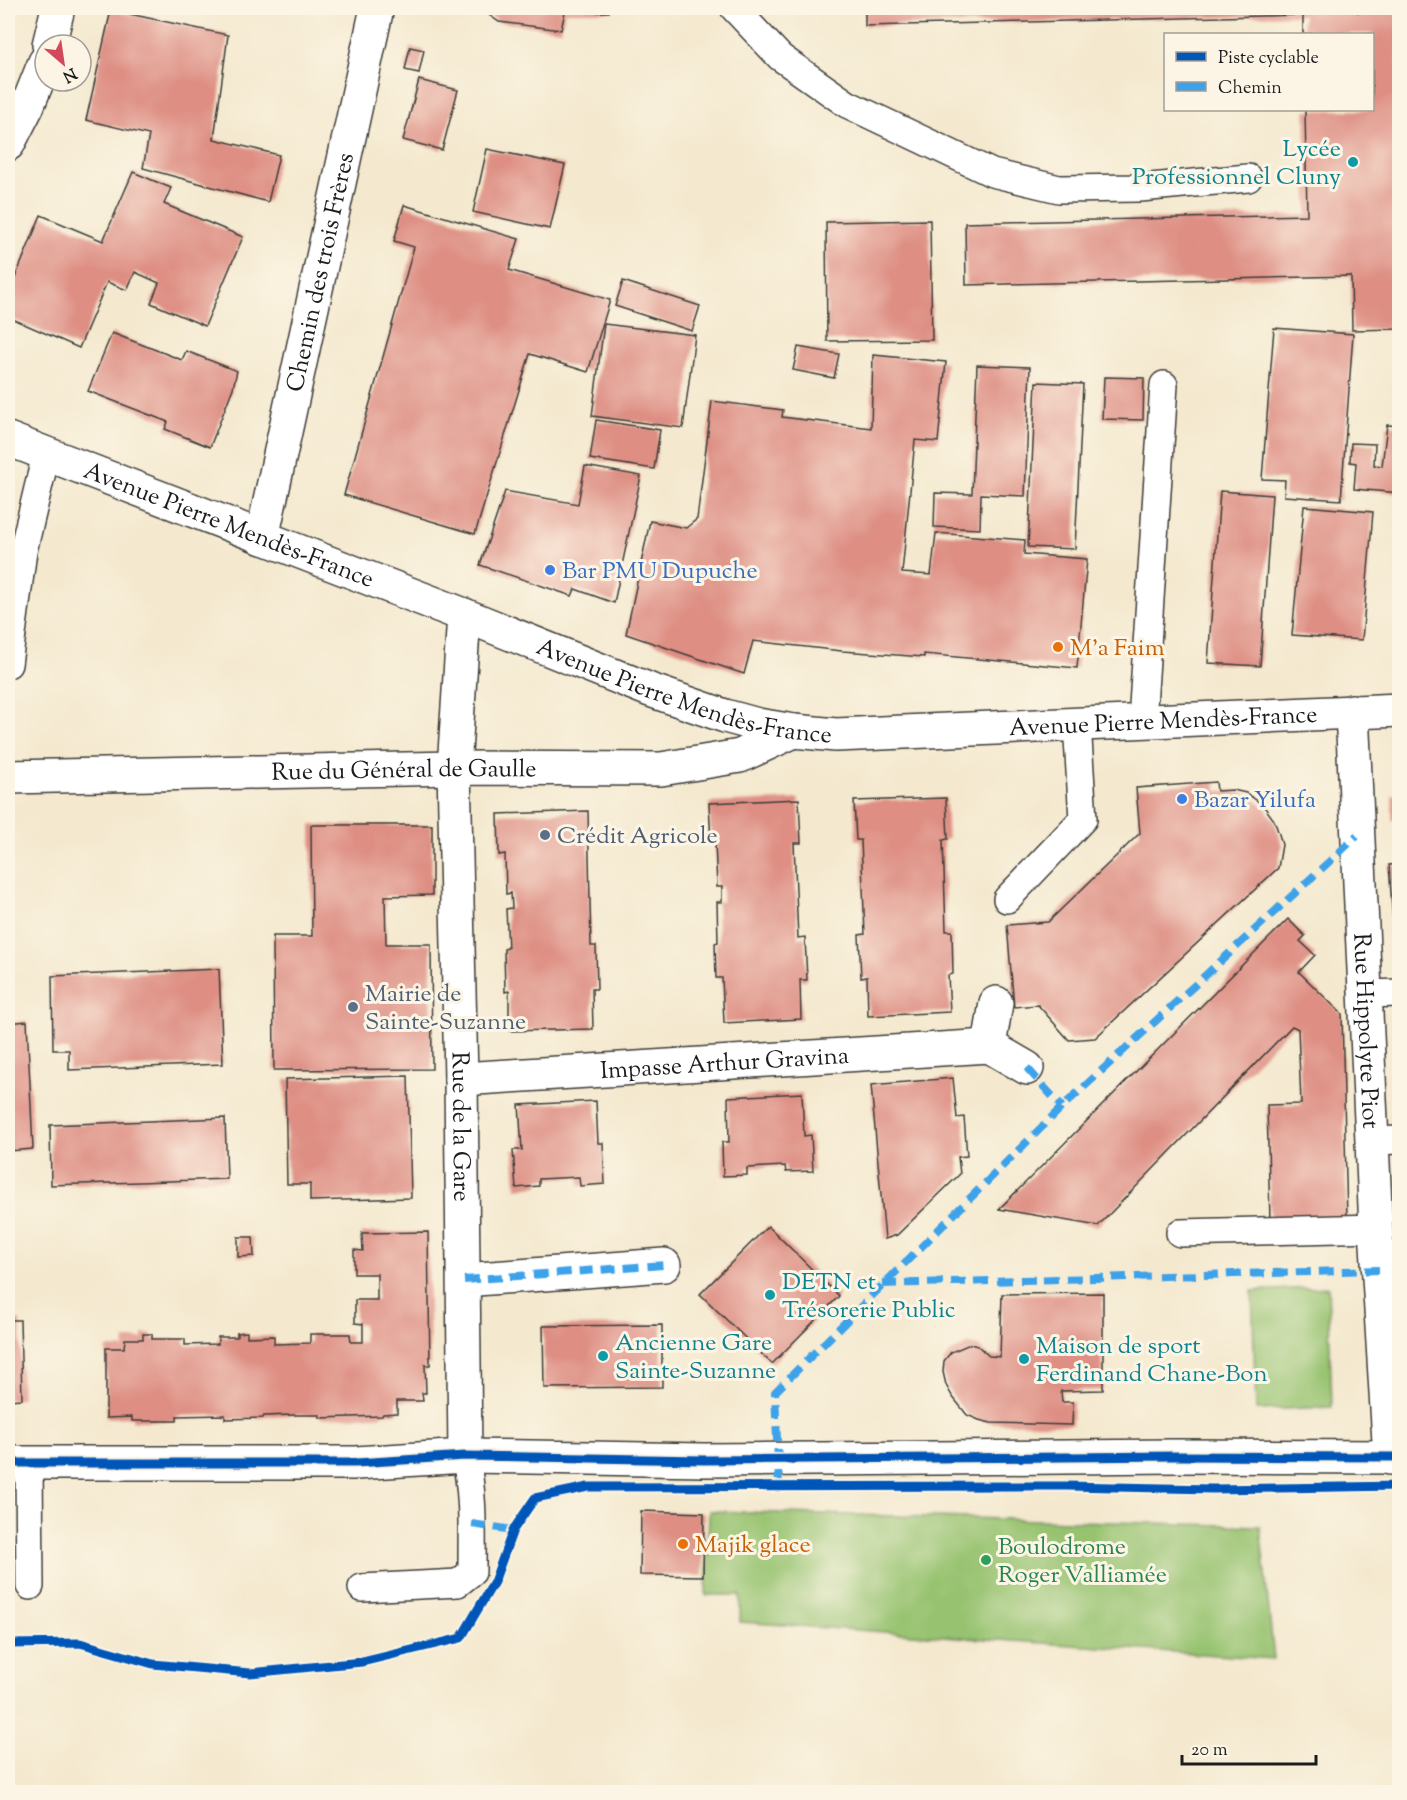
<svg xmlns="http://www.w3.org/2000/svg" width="1407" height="1800" font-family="'Sorts Mill Goudy',serif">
<rect width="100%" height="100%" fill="#fcf5e5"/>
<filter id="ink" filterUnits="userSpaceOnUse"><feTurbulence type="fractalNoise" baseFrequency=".0167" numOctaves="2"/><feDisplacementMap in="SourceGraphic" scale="12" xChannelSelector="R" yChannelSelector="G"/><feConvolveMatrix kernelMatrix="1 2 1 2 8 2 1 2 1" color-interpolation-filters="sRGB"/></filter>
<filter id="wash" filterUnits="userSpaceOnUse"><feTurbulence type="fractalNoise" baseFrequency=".008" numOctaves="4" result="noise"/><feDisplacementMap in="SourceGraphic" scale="24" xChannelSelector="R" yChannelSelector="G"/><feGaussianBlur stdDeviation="1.35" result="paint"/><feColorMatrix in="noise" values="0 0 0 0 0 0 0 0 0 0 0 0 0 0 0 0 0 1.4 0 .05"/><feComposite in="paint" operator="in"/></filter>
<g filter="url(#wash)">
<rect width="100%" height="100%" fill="#f4e9cf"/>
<g fill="#97c370" stroke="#5a7046" stroke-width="1.5">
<polygon points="1328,1287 1332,1407 1256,1410 1252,1291"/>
<polygon points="709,1511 1260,1526 1274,1659 740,1622 740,1595 706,1595"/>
</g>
<g id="blocks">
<g fill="#de8e83">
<polygon points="479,8 610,8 609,12 565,12 561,30 499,22"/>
<polygon points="865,8 1357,8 1357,12 1399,11 1400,329 1352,330 1351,276 966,285 965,223 1307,215 1305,110 1372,110 1372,34 1303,34 1303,15 865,26"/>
<polygon points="111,10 228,35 214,139 279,155 268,202 143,168 149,135 86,120"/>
<polygon points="410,47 424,50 419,73 405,70"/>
<polygon points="419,80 458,90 442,150 403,140"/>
<polygon points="487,149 565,165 550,229 473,212"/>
<polygon points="133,172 171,188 164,204 243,237 205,326 151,303 159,283 135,272 127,290 107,282 79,348 8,317 8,295 41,215 103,241"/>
<polygon points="404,205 519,239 509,270 610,300 588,372 530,354 475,534 344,495 414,247 394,241"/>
<polygon points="930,220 932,340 827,341 826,222"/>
<polygon points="623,281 700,306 692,331 615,306"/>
<polygon points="604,324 695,335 683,428 592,416"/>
<polygon points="1274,328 1353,334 1341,500 1284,496 1285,480 1262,479"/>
<polygon points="112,333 182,360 186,351 237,371 233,388 210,447 165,429 168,422 88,391"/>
<polygon points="798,347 839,354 834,378 793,370"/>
<polygon points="873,355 946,362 938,442 915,440 902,573 931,575 936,533 1025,540 1024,554 1087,559 1077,668 924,654 924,657 842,651 753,641 744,674 626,634 650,521 686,528 697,519 712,401 783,410 782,417 871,428"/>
<polygon points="977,365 1030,367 1025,496 981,494 980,529 934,527 935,493 972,494"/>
<polygon points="1104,377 1144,378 1143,420 1102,419"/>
<polygon points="1036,382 1083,384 1075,549 1028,547"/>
<polygon points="596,420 660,430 654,469 590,459"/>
<polygon points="1387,425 1400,426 1400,493 1354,489 1356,463 1350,462 1351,443 1375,444 1374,465 1382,466"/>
<polygon points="585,466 641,476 614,603 575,589 572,596 480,565 505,491 578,504"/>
<polygon points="1220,491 1272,495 1260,666 1208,663"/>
<polygon points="1304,506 1373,512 1362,640 1292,635"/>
<polygon points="1216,782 1217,791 1233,790 1246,793 1263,805 1274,820 1279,834 1282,845 1278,868 1095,1038 1069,1040 1038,1005 1014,1007 1007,925 1048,922 1140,833 1136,788"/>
<rect x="1392" y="795" width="8" height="25"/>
<polygon points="946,798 948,839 943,840 946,931 952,931 953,974 948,975 950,1012 868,1016 867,977 861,978 859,935 865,934 861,840 856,840 854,801"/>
<polygon points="799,799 801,843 794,843 798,938 805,937 807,980 800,980 801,1019 724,1023 722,978 716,978 715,943 718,942 717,902 722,902 722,887 717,887 715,843 711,843 709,803"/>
<polygon points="588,811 591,946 596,946 597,989 592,989 593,1029 509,1031 509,991 505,992 504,949 508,948 506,909 512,908 511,893 506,894 505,854 499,855 498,814"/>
<polygon points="311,825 432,825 432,895 385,896 386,944 431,944 432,1069 274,1070 273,936 312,936"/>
<polygon points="1400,864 1400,979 1397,979 1389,865"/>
<polygon points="1288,919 1305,936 1300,941 1315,955 1299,972 1342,1014 1347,1219 1270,1222 1267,1105 1301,1104 1298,1029 1292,1026 1098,1226 999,1209"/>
<polygon points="219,969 223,1064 69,1070 69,1050 53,1050 52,976"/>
<polygon points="27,1021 33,1149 8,1151 8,1023"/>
<polygon points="408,1076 411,1198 310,1201 310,1184 287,1184 285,1079"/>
<polygon points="953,1078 957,1118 964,1117 967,1156 958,1157 960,1174 897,1235 885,1239 871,1085"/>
<polygon points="802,1093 804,1136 811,1135 813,1171 786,1172 785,1166 747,1168 747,1175 723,1176 722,1142 729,1142 728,1097"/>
<polygon points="596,1101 598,1143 603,1143 605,1184 580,1186 579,1177 539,1179 539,1186 516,1188 513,1150 522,1150 519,1105"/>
<polygon points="225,1118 227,1179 51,1185 50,1125"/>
<polygon points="768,1226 839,1296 772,1364 700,1294"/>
<polygon points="428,1232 430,1365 425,1365 426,1393 422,1393 423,1401 397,1401 397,1413 383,1414 382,1416 320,1418 320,1415 292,1415 264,1416 263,1418 225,1419 225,1415 177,1416 177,1421 132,1421 132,1417 106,1418 106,1348 124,1348 125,1339 143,1339 143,1334 152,1334 152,1339 185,1339 185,1345 218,1344 218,1337 237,1337 237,1333 247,1332 247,1337 274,1336 274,1344 310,1343 310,1334 350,1334 351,1342 363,1342 363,1324 355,1323 355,1300 377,1300 377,1274 354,1274 354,1250 363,1251 362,1233"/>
<polygon points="238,1237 253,1237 254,1256 238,1257"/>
<polygon points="1103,1293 1103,1390 1061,1391 1062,1402 1073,1402 1072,1425 991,1423 979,1420 967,1415 952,1396 946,1385 943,1372 944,1361 951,1352 970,1344 978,1346 989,1356 1000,1357 1002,1294"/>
<polygon points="8,1320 20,1320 22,1399 8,1400"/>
<polygon points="662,1325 662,1387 544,1388 543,1326"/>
<polygon points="641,1511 704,1513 703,1576 640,1575"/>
</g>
</g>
</g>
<g filter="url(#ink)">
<use href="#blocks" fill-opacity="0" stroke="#3c3b37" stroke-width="1.5"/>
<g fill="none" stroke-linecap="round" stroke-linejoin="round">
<defs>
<g id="lane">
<polyline points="734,8 780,57 847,104 992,173 1059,189 1140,188 1248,178"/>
<polyline points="8,664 23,551 46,455"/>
<polyline points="1142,721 1164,385"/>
<polyline points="1007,899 1083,819 1077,723"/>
<polyline points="1365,994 1400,993"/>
<polyline points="1372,1141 1400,1140"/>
<polyline points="1180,1233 1376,1228"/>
<polyline points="29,1463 30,1586"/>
<path d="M362,1588L458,1583L472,1572C472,1533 474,1494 465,1456"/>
</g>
<g id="street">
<polyline points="49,45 58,8"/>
<polyline points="8,144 27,107 45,62"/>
<path id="s1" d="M262,538L377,8"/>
<path id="s2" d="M464,615L454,768L461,1079L465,1456"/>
<path id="s3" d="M1352,711L1376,1228L1390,1458"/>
<path id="s4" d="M8,777L454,768L661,769L740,756L794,731"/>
<polyline points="996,1003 989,1046 1027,1068"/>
<path id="s5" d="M461,1079L989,1046"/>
<polyline points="464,1280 664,1265"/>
<polyline points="8,1463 356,1463 465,1456 704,1460 1176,1456 1400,1457"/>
</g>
<g id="secondary">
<path id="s6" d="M8,439L464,615L650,690L725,716L758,725L794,731L836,735L1400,710"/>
</g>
</defs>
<use href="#lane" stroke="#3c3b37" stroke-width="30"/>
<use href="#street" stroke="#3c3b37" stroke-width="36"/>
<use href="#secondary" stroke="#3c3b37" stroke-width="36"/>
<use href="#lane" stroke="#fff" stroke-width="27"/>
<use href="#street" stroke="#fff" stroke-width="33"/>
<use href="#secondary" stroke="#fff" stroke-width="33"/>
<g stroke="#3da2ea" stroke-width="8" stroke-dasharray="15 8" stroke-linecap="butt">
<polyline points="1027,1068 1062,1107"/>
<polyline points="464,1280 664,1265"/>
<polyline points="882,1284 1379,1270"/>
<polyline points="779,1487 775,1392 1062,1107 1357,836"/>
<polyline points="472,1524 513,1530"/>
</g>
<defs>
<g id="cycleway">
<polyline points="8,1463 356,1463 465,1456 704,1460 1176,1456 1400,1457"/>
<polyline points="8,1644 80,1643 153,1664 250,1673 362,1662 461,1638 494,1582 513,1530 535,1498 588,1487 1066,1486 1213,1489 1400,1486"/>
</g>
</defs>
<use href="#cycleway" stroke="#fcf5e5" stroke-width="13"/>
<use href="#cycleway" stroke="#0057b8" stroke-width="9"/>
</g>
</g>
<g fill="#0f9aa8" stroke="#fcf5e5" stroke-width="2">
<circle cx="1353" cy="162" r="6"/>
<circle cx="770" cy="1295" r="6"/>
<circle cx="603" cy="1356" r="6"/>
<circle cx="1024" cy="1359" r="6"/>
</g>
<g fill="#3f7fe0" stroke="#fcf5e5" stroke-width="2">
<circle cx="550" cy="570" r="6"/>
<circle cx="1182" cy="799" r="6"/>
</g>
<g fill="#e8710a" stroke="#fcf5e5" stroke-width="2">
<circle cx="1058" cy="647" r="6"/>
<circle cx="683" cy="1544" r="6"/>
</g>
<g fill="#5c6f8a" stroke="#fcf5e5" stroke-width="2">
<circle cx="545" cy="835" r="6"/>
<circle cx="353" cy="1007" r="6"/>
</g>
<circle fill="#2e9e5b" stroke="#fcf5e5" stroke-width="2" cx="986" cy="1560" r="6"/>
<g text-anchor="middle" stroke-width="6" stroke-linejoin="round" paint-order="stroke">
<g font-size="24" fill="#0d838f" stroke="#fcf5e5" text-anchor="start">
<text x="1341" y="156" text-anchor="end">Lycée<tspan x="1341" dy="28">Professionnel Cluny</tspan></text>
<text x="782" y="1289">DETN et<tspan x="782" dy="28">Trésorerie Public</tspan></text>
<text x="615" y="1350">Ancienne Gare<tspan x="615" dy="28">Sainte-Suzanne</tspan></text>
<text x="1036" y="1353">Maison de sport<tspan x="1036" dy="28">Ferdinand Chane-Bon</tspan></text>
</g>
<g font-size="24" fill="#1c1c1c" stroke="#fcf5e5">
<text dy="8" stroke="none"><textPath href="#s1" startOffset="272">Chemin des trois Frères</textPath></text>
<text dy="8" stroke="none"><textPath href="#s6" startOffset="237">Avenue Pierre Mendès-France</textPath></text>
<text dy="8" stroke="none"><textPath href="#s6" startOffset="723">Avenue Pierre Mendès-France</textPath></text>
<text dy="8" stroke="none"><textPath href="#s6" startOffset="1209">Avenue Pierre Mendès-France</textPath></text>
<text dy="8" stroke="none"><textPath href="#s4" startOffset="396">Rue du Général de Gaulle</textPath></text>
<text dy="8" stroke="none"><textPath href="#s3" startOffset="320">Rue Hippolyte Piot</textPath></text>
<text dy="8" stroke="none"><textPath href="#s5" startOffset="264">Impasse Arthur Gravina</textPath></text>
<text dy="8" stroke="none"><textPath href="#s2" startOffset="512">Rue de la Gare</textPath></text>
</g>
<g font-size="24" fill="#366cbe" stroke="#fcf5e5" text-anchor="start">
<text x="562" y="578">Bar PMU Dupuche</text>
<text x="1194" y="807">Bazar Yilufa</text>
</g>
<g font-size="24" fill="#c56008" stroke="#fcf5e5" text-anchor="start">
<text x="1070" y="655">M'a Faim</text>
<text x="695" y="1552">Majik glace</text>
</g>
<g font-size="24" fill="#4e5e75" stroke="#fcf5e5" text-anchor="start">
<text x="557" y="843">Crédit Agricole</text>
<text x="365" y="1001">Mairie de<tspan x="365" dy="28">Sainte-Suzanne</tspan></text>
</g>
<g font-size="24" fill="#27864d" stroke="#fcf5e5" text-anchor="start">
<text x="998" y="1554">Boulodrome<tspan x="998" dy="28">Roger Valliamée</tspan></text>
</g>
</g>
<rect width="1407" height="1800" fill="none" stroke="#fcf5e5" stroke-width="30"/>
<rect x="1164" y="33" width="210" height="78" fill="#fcf5e5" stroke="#a29e95" stroke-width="1.5"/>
<rect x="1176" y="52" width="30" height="9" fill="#0057b8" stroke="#a29e95" stroke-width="1.5"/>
<text x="1218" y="63" font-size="18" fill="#1c1c1c">Piste cyclable</text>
<rect x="1176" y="82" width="30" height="9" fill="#3da2ea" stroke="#a29e95" stroke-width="1.5"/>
<text x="1218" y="93" font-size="18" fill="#1c1c1c">Chemin</text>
<g transform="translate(63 63) rotate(151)"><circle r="28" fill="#fcf5e5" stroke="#a29e95" stroke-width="1.5"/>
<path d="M0-4.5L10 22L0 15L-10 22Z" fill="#d1495b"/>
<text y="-9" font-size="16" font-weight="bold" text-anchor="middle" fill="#1c1c1c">N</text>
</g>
<path d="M1182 1755v9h134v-9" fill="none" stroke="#1c1c1c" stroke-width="3"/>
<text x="1191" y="1755" font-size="18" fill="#1c1c1c" stroke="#fcf5e5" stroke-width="4.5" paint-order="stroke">20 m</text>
</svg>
